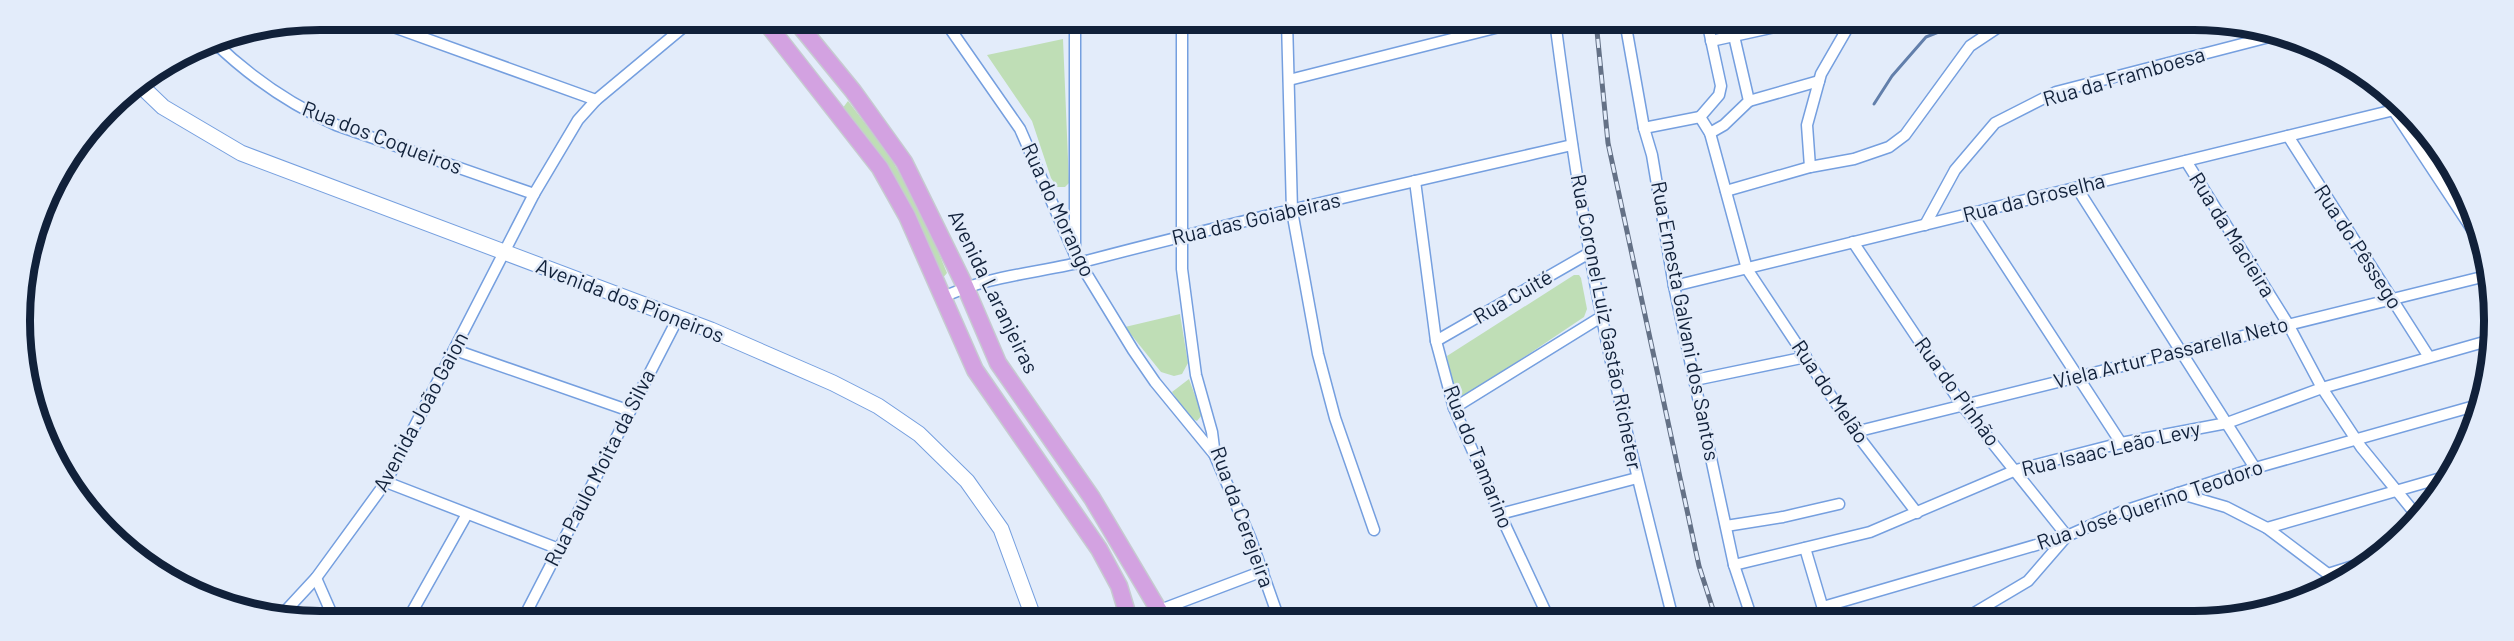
<svg xmlns="http://www.w3.org/2000/svg" width="2514" height="641" font-family="Barlow,sans-serif">
<rect width="100%" height="100%" fill="#e3ecfa"/>
<g fill="#bfdeb6">
<polygon points="1063,39 1069,183 1065,187 1057,187 1051,178 1032,121 987,55"/>
<polygon points="848,101 890,156 926,222 947,273 941,280 842,109"/>
<polygon points="1574,275 1579,275 1581,278 1587,309 1584,317 1466,396 1458,395 1454,392 1447,356"/>
<polygon points="1180,314 1188,363 1182,374 1174,376 1161,372 1125,327"/>
<polygon points="1189,379 1202,415 1197,421 1189,417 1172,392"/>
</g>
<g fill="none" stroke-linecap="round" stroke-linejoin="round">
<polyline stroke="#627fab" stroke-width="3" points="1874,104 1892,76 1926,37 1964,22"/>
<defs>
<g id="street">
<polyline points="374,20 596,100"/>
<polyline points="944,20 1020,129 1075,255 1133,350 1155,382 1214,454"/>
<polyline points="1182,21 1182,269 1196,375 1212,432 1215,456 1250,537 1279,619"/>
<polyline points="1287,21 1292,211 1318,354 1335,418 1374,530"/>
<path d="M1555,21C1568,120 1582,220 1602,318C1622,419 1648,519 1673,619"/>
<polyline points="1625,21 1644,128 1652,155 1674,286 1734,565 1752,619"/>
<polyline points="1707,21 1721,86 1719,95 1700,117 1710,133 1747,269 1855,432 1917,513"/>
<path d="M213,41C250,77 289,104 336,125L534,194"/>
<polyline points="1711,41 1798,22"/>
<polyline points="220,48 234,37"/>
<polyline points="1289,80 1523,21"/>
<polyline points="2382,93 2485,249"/>
<polyline points="1749,101 1819,81"/>
<polyline points="1644,128 1700,117"/>
<polyline points="1710,133 1724,125 1749,101 1734,36"/>
<polyline points="2288,136 2429,357"/>
<polyline points="2186,161 2288,324 2322,388 2361,447 2418,517"/>
<polyline points="1810,167 1807,125 1821,74 1851,22"/>
<polyline points="1415,181 1436,341 1454,408 1500,514 1549,619"/>
<polyline points="2077,188 2255,468"/>
<polyline points="1726,191 1810,167 1854,159 1889,147 1905,135 1970,46 2006,22"/>
<polyline points="1972,214 2121,443"/>
<polyline points="1925,225 1955,170 1995,123 2056,92 2273,36"/>
<polyline points="1853,242 1962,405 2067,536 2028,581 1964,619"/>
<polyline points="1075,249 1075,21"/>
<polyline points="1674,286 2394,110 2398,107"/>
<path d="M942,298C987,275 1041,273 1090,260C1250,218 1411,182 1572,145"/>
<polyline points="1436,341 1591,252"/>
<polyline points="455,350 630,411"/>
<polyline points="1695,380 1806,357"/>
<polyline points="1454,408 1601,317"/>
<polyline points="1855,432 2486,276"/>
<polyline points="386,482 559,549"/>
<polyline points="2178,493 2226,507 2267,528 2328,574 2335,584"/>
<polyline points="1500,514 1637,478"/>
<polyline points="1726,526 1783,517 1839,504"/>
<polyline points="2267,528 2448,476"/>
<polyline points="1805,548 1826,619"/>
<polyline points="1734,565 1870,532 2016,470 2121,443 2227,423 2322,388 2491,340"/>
<polyline points="2328,574 2366,562"/>
<polyline points="316,578 334,619"/>
<polyline points="1823,607 2067,536 2121,512 2255,468 2478,405"/>
<polyline points="1160,610 1263,571"/>
<polyline points="279,618 316,578 386,482 534,194 578,120 596,100 692,20"/>
<polyline points="408,619 467,514"/>
<polyline points="523,619 678,318"/>
</g>
<polyline id="secondary" points="139,84 163,107 241,153 711,330 833,383 878,406 919,434 967,481 1001,529 1034,619"/>
<g id="primary">
<polyline points="764,20 880,168 907,216 975,370 1099,549 1119,586 1129,619"/>
<polyline points="795,20 853,91 904,162 965,286 998,363 1092,498 1164,619"/>
</g>
</defs>
<use href="#street" stroke="#759fdf" stroke-width="13"/>
<use href="#secondary" stroke="#759fdf" stroke-width="17"/>
<use href="#primary" stroke="#c6cad0" stroke-width="19"/>
<use href="#street" stroke="#fff" stroke-width="10"/>
<use href="#secondary" stroke="#fff" stroke-width="15"/>
<use href="#primary" stroke="#d3a2e1" stroke-width="16"/>
<defs>
<polyline id="rail" points="1596,21 1608,143 1699,566 1716,619"/>
</defs>
<use href="#rail" stroke="#647186" stroke-width="5"/>
<use href="#rail" stroke="#e3ecfa" stroke-width="3" stroke-dasharray="9" stroke-linecap="butt"/>
</g>
<g text-anchor="middle" stroke-width="5" stroke-linejoin="round" paint-order="stroke">
<g font-size="21" fill="#11213a" stroke="#e3ecfa">
<text transform="translate(2124 77) rotate(-16)" y="7">Rua da Framboesa</text>
<text transform="translate(382 138) rotate(21)" y="7">Rua dos Coqueiros</text>
<text transform="translate(2034 198) rotate(-14)" y="7">Rua da Groselha</text>
<text transform="translate(1058 210) rotate(65)" y="7">Rua do Morango</text>
<text transform="translate(1256 219) rotate(-13)" y="7">Rua das Goiabeiras</text>
<text transform="translate(2232 235) rotate(58)" y="7">Rua da Macieira</text>
<text transform="translate(2358 247) rotate(57)" y="7">Rua do Pêssego</text>
<text transform="translate(993 292) rotate(64)" y="7">Avenida Laranjeiras</text>
<text transform="translate(1513 297) rotate(-30)" y="7">Rua Cuité</text>
<text transform="translate(630 301) rotate(21)" y="7">Avenida dos Pioneiros</text>
<text transform="translate(1685 321) rotate(79)" y="7">Rua Ernesta Galvani dos Santos</text>
<text transform="translate(1606 322) rotate(79)" y="7">Rua Coronel Luiz Gastão Richeter</text>
<text transform="translate(2171 353) rotate(-14)" y="7">Viela Artur Passarella Neto</text>
<text transform="translate(1830 392) rotate(56)" y="7">Rua do Melão</text>
<text transform="translate(1957 392) rotate(54)" y="7">Rua do Pinhão</text>
<text transform="translate(421 412) rotate(-62)" y="7">Avenida João Gaion</text>
<text transform="translate(2111 449) rotate(-13)" y="7">Rua Isaac Leão Levy</text>
<text transform="translate(1478 457) rotate(68)" y="7">Rua do Tamarino</text>
<text transform="translate(600 468) rotate(-63)" y="7">Rua Paulo Moita da Silva</text>
<text transform="translate(2150 505) rotate(-19)" y="7">Rua José Querino Teodoro</text>
<text transform="translate(1242 517) rotate(70)" y="7">Rua da Cerejeira</text>
</g>
</g>
<path d="M0 0H2514V641H0ZM320 30H2194A290 290 0 0 1 2484 320V321A290 290 0 0 1 2194 611H320A290 290 0 0 1 30 321V320A290 290 0 0 1 320 30Z" fill="#e3ecfa" fill-rule="evenodd"/>
<path fill="none" stroke="#11213a" stroke-width="8" d="M320 30H2194A290 290 0 0 1 2484 320V321A290 290 0 0 1 2194 611H320A290 290 0 0 1 30 321V320A290 290 0 0 1 320 30Z"/>
</svg>
